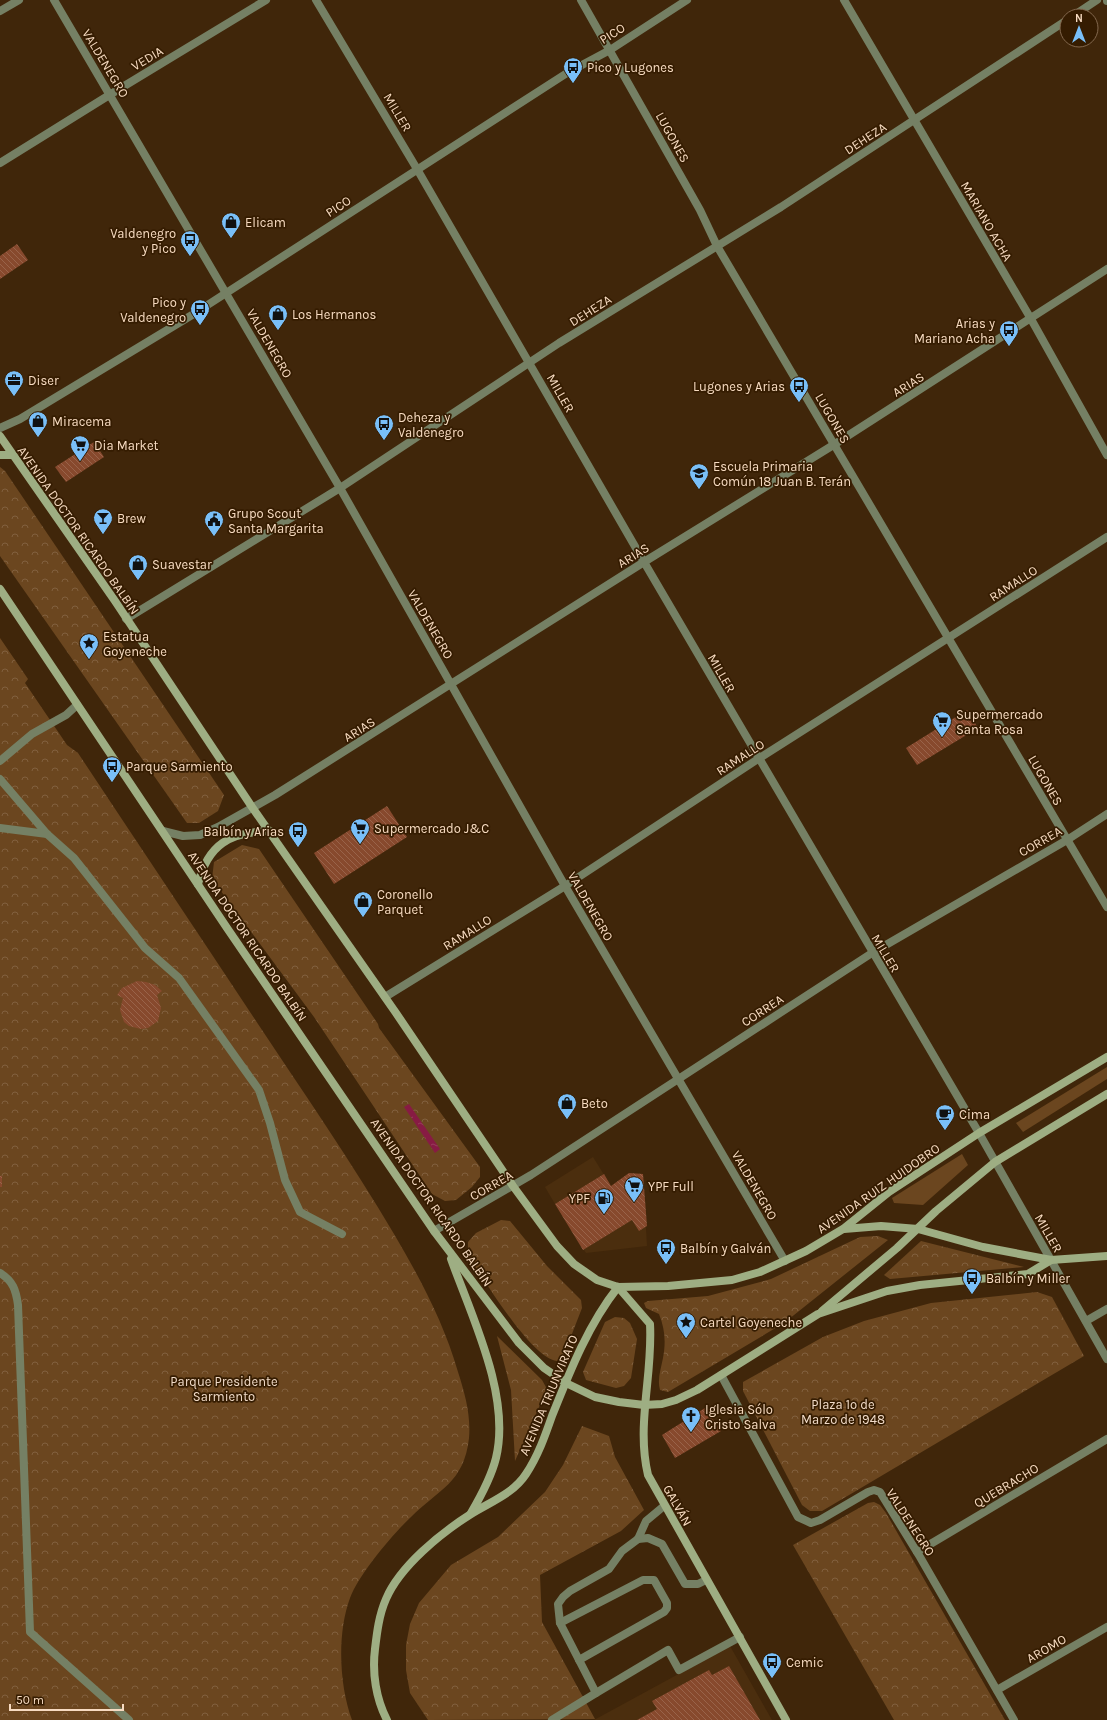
<svg xmlns="http://www.w3.org/2000/svg" width="1107" height="1720" font-family="Karla,sans-serif">
<defs>
<pattern id="forest-crowns" width="20" height="18" patternUnits="userSpaceOnUse"><rect width="20" height="18" fill="#6b461f"/><path d="M2 6a3 3 0 1 1 6 0M12 15a3 3 0 1 1 6 0" fill="none" stroke="#81603e"/></pattern>
<pattern id="water-ripples" width="26" height="14" patternUnits="userSpaceOnUse"><rect width="26" height="14" fill="#871b43"/><path d="M2 4q2-2 4 0t4 0M15 11q2-2 4 0t4 0" fill="none" stroke="#993c5c"/></pattern>
<pattern id="building-back-hatch" width="6" height="6" patternUnits="userSpaceOnUse"><rect width="6" height="6" fill="#87492d"/><path d="M-1 5l2 2M0 0l6 6M5-1l2 2" fill="none" stroke="#99634a"/></pattern>
</defs>
<rect width="100%" height="100%" fill="#40260a"/>
<g fill="#4b2e0e">
<polygon points="593,1157 611,1186 629,1173 643,1174 647,1246 586,1253 555,1204 545,1187"/>
<polygon points="730,1646 772,1720 594,1720"/>
</g>
<g fill="#6b461f">
<polygon points="1107,1067 1107,1079 1023,1132 1016,1123"/>
<polygon points="962,1154 968,1165 923,1205 894,1203 892,1198"/>
</g>
<g fill="url(#forest-crowns)">
<polygon points="0,467 5,471 224,795 218,811 199,823 187,823 0,556"/>
<path d="M0,638L28,679L25,683L67,745L78,753C137,842 197,932 256,1021C303,1092 351,1161 394,1234C420,1278 444,1323 458,1372C465,1394 471,1415 469,1438C464,1483 439,1489 411,1517C392,1535 359,1574 350,1598C337,1633 339,1685 352,1720H0Z"/>
<polygon points="242,845 259,849 378,1024 379,1028 480,1167 480,1177 472,1187 456,1200 445,1201 432,1194 314,1017 212,879 214,862"/>
<path d="M501,1220L510,1221L547,1266L581,1300L582,1308L563,1357L557,1361C531,1358 484,1279 468,1256V1242L476,1233Z"/>
<path d="M878,1236L888,1240L784,1323L668,1392L660,1390C657,1379 661,1369 663,1358C666,1342 665,1329 659,1314L646,1308L644,1303L648,1301L708,1296L771,1279L860,1237Z"/>
<polygon points="921,1241 1024,1267 890,1279 884,1275"/>
<polygon points="1037,1292 1052,1297 1084,1356 822,1511 810,1511 802,1505 743,1391 743,1382 823,1337 864,1321 931,1303"/>
<polygon points="615,1317 624,1318 630,1323 637,1339 631,1378 624,1386 616,1388 586,1380 583,1372 605,1322"/>
<polygon points="497,1336 542,1380 547,1389 515,1461 511,1390"/>
<polygon points="582,1426 609,1436 615,1457 644,1510 621,1531 540,1575 542,1622 595,1719 428,1720 410,1693 406,1670 406,1645 410,1624 419,1603 451,1565 498,1537 545,1492 563,1465"/>
<polygon points="874,1502 880,1505 886,1513 1005,1720 894,1720 793,1545 868,1503"/>
</g>
<polygon fill="url(#water-ripples)" points="409,1104 440,1149 435,1153 404,1107"/>
<g fill="url(#building-back-hatch)">
<polygon points="17,244 28,260 0,279 0,256"/>
<polygon points="94,442 104,457 66,482 55,467"/>
<polygon points="967,710 978,728 917,765 906,748"/>
<polygon points="387,806 407,837 334,884 314,853"/>
<polygon points="137,981 146,982 155,985 162,991 157,995 161,1008 158,1021 148,1028 141,1029 129,1026 124,1022 120,1010 123,998 117,995 122,988"/>
<polygon points="629,1173 643,1174 647,1226 639,1231 632,1220 583,1250 555,1204 604,1174 611,1186"/>
<rect x="0" y="1176" width="2" height="11"/>
<polygon points="705,1408 721,1431 675,1458 662,1435"/>
<polygon points="729,1666 760,1720 637,1720 657,1709 652,1701 709,1670 712,1675"/>
</g>
<g fill="none" stroke-linecap="round" stroke-linejoin="round">
<g stroke="#758064" stroke-width="8">
<polyline points="0,761 32,734 66,715 77,705"/>
<polyline points="0,779 47,834 74,858 145,948 179,978 259,1090 270,1123 285,1180 300,1212 342,1234"/>
<polyline points="0,828 47,834"/>
<path d="M0,1273C13,1281 16,1290 18,1305L30,1632L129,1720"/>
<polyline points="638,1539 648,1538 662,1544 685,1584 698,1584 706,1580"/>
<polyline points="560,1623 643,1580 654,1580 667,1603 667,1608 664,1612 579,1660"/>
<polyline points="596,1693 668,1650 679,1670 740,1637"/>
<polyline points="552,1720 596,1693 560,1623 558,1604 563,1597 570,1591 609,1569 622,1551 638,1539 646,1521 664,1506"/>
</g>
<g stroke="#758064" stroke-width="8">
<polyline points="54,0 340,488 565,886 785,1261"/>
<polyline points="316,0 417,169 644,562 979,1133 1107,1359"/>
<polyline points="581,0 700,210 717,246 1107,907"/>
<polyline points="844,0 1031,319 1107,455"/>
<polyline points="1107,0 1107,1"/>
<polyline points="0,11 19,0"/>
<polyline points="1073,16 1097,0"/>
<polyline points="0,163 111,94 266,0"/>
<polyline points="0,428 20,419 192,315 567,73 610,50 687,0"/>
<polyline points="126,619 340,488 559,343 781,207 1067,20"/>
<polyline points="163,831 183,836 200,835 218,827 275,795 644,562 835,444 1107,269"/>
<polyline points="385,997 565,886 758,759 1107,537"/>
<polyline points="434,1231 531,1175 872,953 1067,840 1107,814"/>
<polyline points="1086,1321 1107,1309"/>
<polyline points="721,1375 798,1517 811,1523 820,1520 868,1492 874,1490 880,1492 920,1557 1014,1720"/>
<polyline points="917,1552 1107,1439"/>
<polyline points="997,1690 1107,1627"/>
</g>
<g stroke="#9eae83" stroke-width="8">
<polyline points="0,436 115,601 252,807 396,1013 513,1186 557,1246 574,1264 597,1280 618,1287 668,1286 732,1280 760,1272 806,1251 843,1229 889,1192 979,1133 1107,1057"/>
<polyline points="0,455 12,455"/>
<polyline points="0,589 227,928 434,1231 519,1343 544,1368 566,1383 595,1397 619,1402 644,1405 662,1404 676,1400 697,1390 818,1314 887,1291 920,1285 1028,1274 1051,1260"/>
<path d="M198,884C208,844 230,832 270,831"/>
<polyline points="844,1229 881,1226 918,1229 983,1247 1051,1260 1107,1256"/>
<path d="M451,1259C472,1317 511,1396 496,1458C491,1478 481,1496 471,1513"/>
<path d="M618,1287L650,1324C653,1375 636,1425 648,1475L786,1720"/>
<polyline points="822,1311 897,1248 936,1211 995,1162 1107,1094"/>
<path d="M387,1720C376,1699 372,1673 375,1649C377,1632 379,1615 386,1599C400,1566 441,1533 471,1514C490,1502 513,1494 526,1474C538,1456 545,1436 552,1416C570,1371 588,1325 618,1287"/>
</g>
</g>
<defs>
<symbol id="bus-pin" viewBox="-11 -11 22 30"><path d="M0 17L-7.5 6A9.5 9.5 0 1 1 7.5 6Z" fill="#79bff8" stroke="#351c01"/><path d="M-5-6H5V4H4V6H2V4H-2V6H-4V4H-5ZM-3.5-4V0h7V-4ZM-3.5 1.2v1.5H-2V1.2ZM2 1.2v1.5H3.5V1.2Z" fill="#111"/></symbol>
<symbol id="shop-pin" viewBox="-11 -11 22 30"><path d="M0 17L-7.5 6A9.5 9.5 0 1 1 7.5 6Z" fill="#79bff8" stroke="#351c01"/><path d="M-5-2.5h2.3a2.7 3.5 0 0 1 5.4 0H5L5.5 6h-11ZM-1.5-2.5h3a1.5 2.3 0 0 0-3 0Z" fill="#111"/></symbol>
<symbol id="office-pin" viewBox="-11 -11 22 30"><path d="M0 17L-7.5 6A9.5 9.5 0 1 1 7.5 6Z" fill="#79bff8" stroke="#351c01"/><path d="M-6-3h4V-5.5h4V-3h4V5H-6ZM-1-4.5V-3h2v-1.5ZM-6 0V1H6V0Z" fill="#111"/></symbol>
<symbol id="supermarket-pin" viewBox="-11 -11 22 30"><path d="M0 17L-7.5 6A9.5 9.5 0 1 1 7.5 6Z" fill="#79bff8" stroke="#351c01"/><path d="M-6-5.5h2.5l.6 2H6L4.5 2H-2.5L-4.4-4H-6ZM-1.5 3.2a1.3 1.3 0 1 0 .1 0ZM3 3.2a1.3 1.3 0 1 0 .1 0Z" fill="#111"/></symbol>
<symbol id="school-pin" viewBox="-11 -11 22 30"><path d="M0 17L-7.5 6A9.5 9.5 0 1 1 7.5 6Z" fill="#79bff8" stroke="#351c01"/><path d="M0-5L7-2L0 1L-7-2ZM-4 1L0 2.5L4 1V4Q0 6-4 4Z" fill="#111"/></symbol>
<symbol id="bar-pin" viewBox="-11 -11 22 30"><path d="M0 17L-7.5 6A9.5 9.5 0 1 1 7.5 6Z" fill="#79bff8" stroke="#351c01"/><path d="M-6-5H6L.8 .8V4.5H3.5V6h-7V4.5H-.8V.8Z" fill="#111"/></symbol>
<symbol id="civic-pin" viewBox="-11 -11 22 30"><path d="M0 17L-7.5 6A9.5 9.5 0 1 1 7.5 6Z" fill="#79bff8" stroke="#351c01"/><path d="M-.6-6.5H3V-4.5H.6V-3L4-1V1h2V6H-6V1h2V-1L-.6-3ZM-1.2 2.5V6h2.4V2.5Z" fill="#111"/></symbol>
<symbol id="sight-pin" viewBox="-11 -11 22 30"><path d="M0 17L-7.5 6A9.5 9.5 0 1 1 7.5 6Z" fill="#79bff8" stroke="#351c01"/><path d="M0-6L1.8-2.2L6-1.7L2.9 1.2L3.7 5.4L0 3.3L-3.7 5.4L-2.9 1.2L-6-1.7L-1.8-2.2Z" fill="#111"/></symbol>
<symbol id="cafe-pin" viewBox="-11 -11 22 30"><path d="M0 17L-7.5 6A9.5 9.5 0 1 1 7.5 6Z" fill="#79bff8" stroke="#351c01"/><path d="M-5.5-4.5H6V0H3Q3 3.5 0 3.5H-2.5Q-5.5 3.5-5.5 0ZM3-3.2v2h1.7v-2ZM-6 4.5H4V6H-6Z" fill="#111"/></symbol>
<symbol id="fuel-pin" viewBox="-11 -11 22 30"><path d="M0 17L-7.5 6A9.5 9.5 0 1 1 7.5 6Z" fill="#79bff8" stroke="#351c01"/><path d="M-5.5-6h7V0h2V4h1.3V-2.5L3-4.5l.8-.8L6-3V5H2.5V1h-1V6h-7ZM-4.2-4.7v3.2H.2V-4.7Z" fill="#111"/></symbol>
<symbol id="church-pin" viewBox="-11 -11 22 30"><path d="M0 17L-7.5 6A9.5 9.5 0 1 1 7.5 6Z" fill="#79bff8" stroke="#351c01"/><path d="M-1.2-6h2.4v3.5h3.3v2.4h-3.3V6h-2.4V-.1h-3.3v-2.4h3.3Z" fill="#111"/></symbol>
</defs>
<g fill-rule="evenodd">
<use href="#bus-pin" x="562" y="56" width="22" height="30"/>
<use href="#shop-pin" x="220" y="211" width="22" height="30"/>
<use href="#bus-pin" x="179" y="229" width="22" height="30"/>
<use href="#bus-pin" x="189" y="298" width="22" height="30"/>
<use href="#shop-pin" x="267" y="303" width="22" height="30"/>
<use href="#bus-pin" x="998" y="319" width="22" height="30"/>
<use href="#office-pin" x="3" y="369" width="22" height="30"/>
<use href="#bus-pin" x="788" y="375" width="22" height="30"/>
<use href="#shop-pin" x="27" y="410" width="22" height="30"/>
<use href="#bus-pin" x="373" y="413" width="22" height="30"/>
<use href="#supermarket-pin" x="69" y="434" width="22" height="30"/>
<use href="#school-pin" x="688" y="462" width="22" height="30"/>
<use href="#bar-pin" x="92" y="507" width="22" height="30"/>
<use href="#civic-pin" x="203" y="509" width="22" height="30"/>
<use href="#shop-pin" x="127" y="553" width="22" height="30"/>
<use href="#sight-pin" x="78" y="632" width="22" height="30"/>
<use href="#supermarket-pin" x="931" y="710" width="22" height="30"/>
<use href="#bus-pin" x="101" y="755" width="22" height="30"/>
<use href="#supermarket-pin" x="349" y="817" width="22" height="30"/>
<use href="#bus-pin" x="287" y="820" width="22" height="30"/>
<use href="#shop-pin" x="352" y="890" width="22" height="30"/>
<use href="#shop-pin" x="556" y="1092" width="22" height="30"/>
<use href="#cafe-pin" x="934" y="1103" width="22" height="30"/>
<use href="#supermarket-pin" x="623" y="1175" width="22" height="30"/>
<use href="#fuel-pin" x="593" y="1187" width="22" height="30"/>
<use href="#bus-pin" x="655" y="1237" width="22" height="30"/>
<use href="#bus-pin" x="961" y="1267" width="22" height="30"/>
<use href="#sight-pin" x="675" y="1311" width="22" height="30"/>
<use href="#church-pin" x="680" y="1405" width="22" height="30"/>
<use href="#bus-pin" x="761" y="1651" width="22" height="30"/>
</g>
<g text-anchor="middle" stroke-width="3.5" stroke-linejoin="round" paint-order="stroke">
<g font-size="13" fill="#f7dbc1" stroke="#351c01">
<text transform="translate(612 33) rotate(-32)" y="5">PICO</text>
<text transform="translate(147 58) rotate(-31)" y="5">VEDIA</text>
<text transform="translate(106 63) rotate(59)" y="5">VALDENEGRO</text>
<text transform="translate(398 112) rotate(59)" y="5">MILLER</text>
<text transform="translate(673 137) rotate(61)" y="5">LUGONES</text>
<text transform="translate(865 138) rotate(-33)" y="5">DEHEZA</text>
<text transform="translate(338 206) rotate(-33)" y="5">PICO</text>
<text transform="translate(987 221) rotate(60)" y="5">MARIANO ACHA</text>
<text transform="translate(590 310) rotate(-32)" y="5">DEHEZA</text>
<text transform="translate(270 343) rotate(60)" y="5">VALDENEGRO</text>
<text transform="translate(908 384) rotate(-32)" y="5">ARIAS</text>
<text transform="translate(561 393) rotate(60)" y="5">MILLER</text>
<text transform="translate(833 418) rotate(60)" y="5">LUGONES</text>
<text transform="translate(79 530) rotate(55)" y="5">AVENIDA DOCTOR RICARDO BALBÍN</text>
<text transform="translate(633 555) rotate(-32)" y="5">ARIAS</text>
<text transform="translate(1013 583) rotate(-33)" y="5">RAMALLO</text>
<text transform="translate(431 624) rotate(60)" y="5">VALDENEGRO</text>
<text transform="translate(722 673) rotate(60)" y="5">MILLER</text>
<text transform="translate(359 729) rotate(-32)" y="5">ARIAS</text>
<text transform="translate(740 757) rotate(-33)" y="5">RAMALLO</text>
<text transform="translate(1046 780) rotate(60)" y="5">LUGONES</text>
<text transform="translate(1040 841) rotate(-30)" y="5">CORREA</text>
<text transform="translate(591 906) rotate(60)" y="5">VALDENEGRO</text>
<text transform="translate(467 932) rotate(-32)" y="5">RAMALLO</text>
<text transform="translate(248 936) rotate(56)" y="5">AVENIDA DOCTOR RICARDO BALBÍN</text>
<text transform="translate(886 953) rotate(59)" y="5">MILLER</text>
<text transform="translate(762 1010) rotate(-33)" y="5">CORREA</text>
<text transform="translate(491 1185) rotate(-30)" y="5">CORREA</text>
<text transform="translate(755 1185) rotate(60)" y="5">VALDENEGRO</text>
<text transform="translate(878 1188) rotate(-35)" y="5">AVENIDA RUIZ HUIDOBRO</text>
<text transform="translate(432 1202) rotate(55)" y="5">AVENIDA DOCTOR RICARDO BALBÍN</text>
<text transform="translate(1049 1233) rotate(60)" y="5">MILLER</text>
<text transform="translate(548 1395) rotate(-67)" y="5">AVENIDA TRIUNVIRATO</text>
<text transform="translate(1006 1485) rotate(-31)" y="5">QUEBRACHO</text>
<text transform="translate(678 1505) rotate(61)" y="5">GALVÁN</text>
<text transform="translate(911 1522) rotate(57)" y="5">VALDENEGRO</text>
<text transform="translate(1046 1648) rotate(-30)" y="5">AROMO</text>
</g>
<g font-size="13" fill="#f7dbc1" stroke="#351c01" text-anchor="start">
<text x="587" y="72">Pico y Lugones</text>
<text x="245" y="227">Elicam</text>
<text x="176" y="238" text-anchor="end">Valdenegro<tspan x="176" dy="15">y Pico</tspan></text>
<text x="186" y="307" text-anchor="end">Pico y<tspan x="186" dy="15">Valdenegro</tspan></text>
<text x="292" y="319">Los Hermanos</text>
<text x="995" y="328" text-anchor="end">Arias y<tspan x="995" dy="15">Mariano Acha</tspan></text>
<text x="28" y="385">Diser</text>
<text x="785" y="391" text-anchor="end">Lugones y Arias</text>
<text x="398" y="422">Deheza y<tspan x="398" dy="15">Valdenegro</tspan></text>
<text x="52" y="426">Miracema</text>
<text x="94" y="450">Dia Market</text>
<text x="713" y="471">Escuela Primaria<tspan x="713" dy="15">Común 18 Juan B. Terán</tspan></text>
<text x="228" y="518">Grupo Scout<tspan x="228" dy="15">Santa Margarita</tspan></text>
<text x="117" y="523">Brew</text>
<text x="152" y="569">Suavestar</text>
<text x="103" y="641">Estatua<tspan x="103" dy="15">Goyeneche</tspan></text>
<text x="956" y="719">Supermercado<tspan x="956" dy="15">Santa Rosa</tspan></text>
<text x="126" y="771">Parque Sarmiento</text>
<text x="374" y="833">Supermercado J&amp;C</text>
<text x="284" y="836" text-anchor="end">Balbín y Arias</text>
<text x="377" y="899">Coronello<tspan x="377" dy="15">Parquet</tspan></text>
<text x="581" y="1108">Beto</text>
<text x="959" y="1119">Cima</text>
<text x="648" y="1191">YPF Full</text>
<text x="590" y="1203" text-anchor="end">YPF</text>
<text x="680" y="1253">Balbín y Galván</text>
<text x="986" y="1283">Balbín y Miller</text>
<text x="700" y="1327">Cartel Goyeneche</text>
<text x="705" y="1414">Iglesia Sólo<tspan x="705" dy="15">Cristo Salva</tspan></text>
<text x="786" y="1667">Cemic</text>
</g>
<g font-size="13" fill="#f1dbc8" stroke="#351c01">
<text x="224" y="1386">Parque Presidente<tspan x="224" dy="15">Sarmiento</tspan></text>
<text x="843" y="1409">Plaza 1º de<tspan x="843" dy="15">Marzo de 1948</tspan></text>
</g>
</g>
<g transform="translate(1079 28)"><circle r="19" fill="#351c01" stroke="#83684e"/>
<path d="M0-3L7 15L0 10L-7 15Z" fill="#79bff8"/>
<text y="-6" font-size="11" font-weight="bold" text-anchor="middle" fill="#f7dbc1">N</text>
</g>
<path d="M10 1704v6h113v-6" fill="none" stroke="#f7dbc1" stroke-width="2"/>
<text x="16" y="1704" font-size="12" fill="#f7dbc1" stroke="#351c01" stroke-width="3" paint-order="stroke">50 m</text>
</svg>
